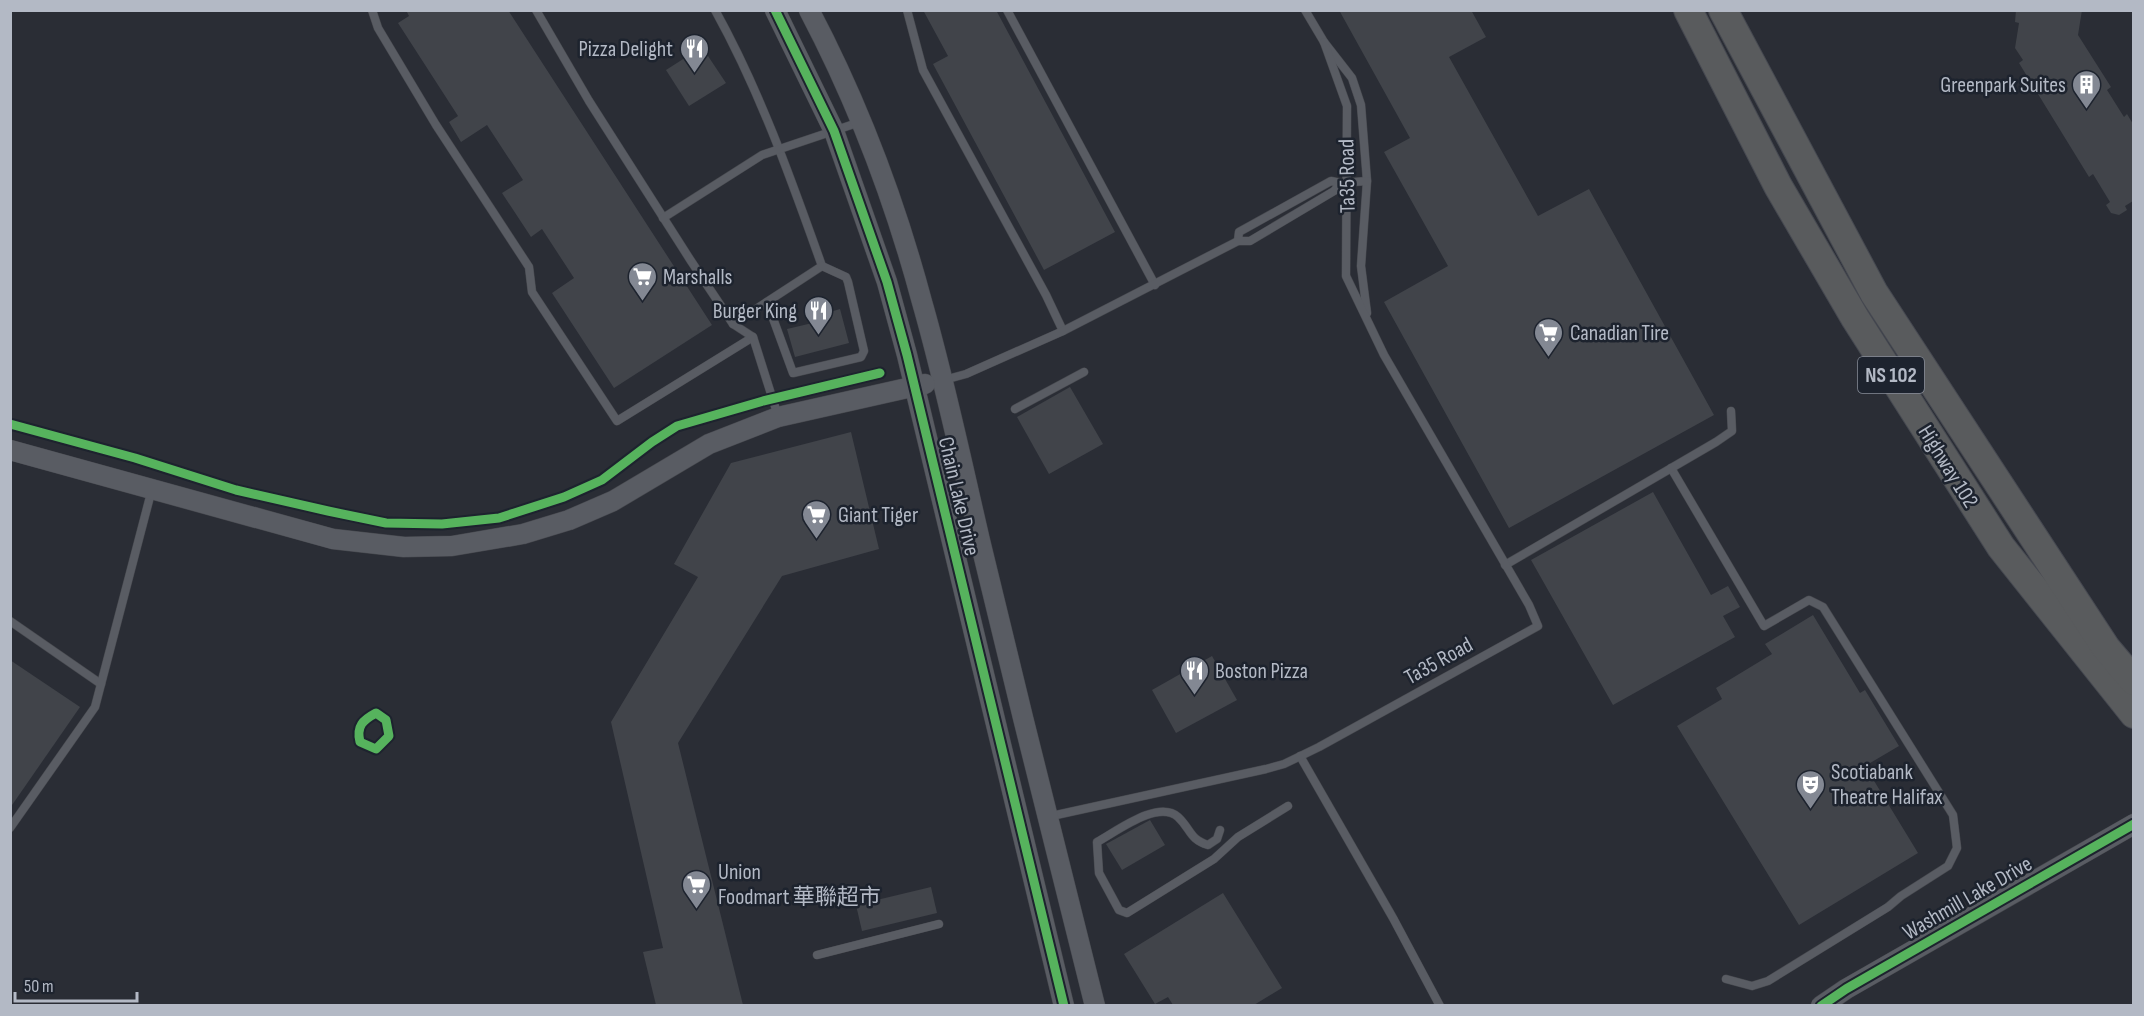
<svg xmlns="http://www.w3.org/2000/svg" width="2144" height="1016" font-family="'Sofia Sans Condensed','Noto Sans SC',sans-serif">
<rect width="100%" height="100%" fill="#2a2d35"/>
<g fill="#41444a">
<polygon points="406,10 508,10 712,325 614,388 552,293 574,278 542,229 531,237 502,193 523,180 487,125 461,142 449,122 458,116 398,23 409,16"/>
<polygon points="923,10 996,10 1115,232 1044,270 933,64 948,56"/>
<polygon points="1339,10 1471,10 1486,37 1449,57 1538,216 1589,189 1714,415 1509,528 1384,302 1448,266 1384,152 1410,138"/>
<polygon points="2016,10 2082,10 2078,35 2111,87 2107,90 2124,117 2127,114 2133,124 2133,201 2125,206 2127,210 2119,215 2111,213 2106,205 2110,202 2093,174 2089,177 2019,63 2023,60 2015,48 2019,23 2015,22"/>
<polygon points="702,47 726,83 689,106 666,70"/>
<polygon points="840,309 849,343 795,357 787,329 821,321 820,315"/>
<polygon points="1070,387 1103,444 1049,474 1017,417"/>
<polygon points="851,432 879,549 782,576 678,743 743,1005 656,1005 643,952 663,948 611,722 698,577 674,564 731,463"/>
<polygon points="1653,492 1711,595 1728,586 1740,607 1723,616 1735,637 1613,705 1531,560"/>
<polygon points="1813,615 1860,693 1865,690 1899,746 1865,766 1918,853 1799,925 1677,726 1722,699 1716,688 1772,654 1765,644"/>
<polygon points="1212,656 1237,700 1176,733 1152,690"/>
<polygon points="10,660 80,707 10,808"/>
<polygon points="1150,820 1165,845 1122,870 1106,844"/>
<polygon points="931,887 937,913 862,931 856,905"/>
<polygon points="1223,893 1282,988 1254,1005 1173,1005 1168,997 1155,1004 1124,954"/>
</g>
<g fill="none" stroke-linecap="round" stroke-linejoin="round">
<defs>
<g id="service">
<polyline points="372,10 378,28 436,125 529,267 532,292 617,421 753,337"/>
<polyline points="536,10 589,101 691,261 733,324 753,337 778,416"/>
<path d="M715,10C760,91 791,179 822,266L733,324"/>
<polyline points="907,10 923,70 1046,295 1063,331"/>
<polyline points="1007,10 1155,285"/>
<polyline points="1305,10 1324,42 1352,78 1361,105 1367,181 1361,266 1367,313"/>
<polyline points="663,218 762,155 860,122"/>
<polyline points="1238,241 1239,232 1331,181 1341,183 1367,181"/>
<polyline points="767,302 793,373 861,357 864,351 848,282 846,277 822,266"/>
<polyline points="944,380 966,374 1063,331 1238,241 1250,241 1334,191 1341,183"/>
<polyline points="1015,409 1084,372"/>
<polyline points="1671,468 1764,626 1809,600 1823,607 1953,815 1957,848 1948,866 1901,896 1888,907 1768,981 1752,986 1726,979"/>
<polyline points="1505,565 1716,442 1732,431 1731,411"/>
<polyline points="10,621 101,684"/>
<polyline points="1300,756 1393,918 1440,1006"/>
<polyline points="1047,817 1266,769 1284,764 1319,747 1538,626 1529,605 1384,355 1346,276 1347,106 1324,42"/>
<polyline points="10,828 95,707 152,489"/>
<path d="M1220,830L1217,839L1208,845C1189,839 1191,829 1178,817C1158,799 1116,832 1097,842L1099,873L1119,910L1127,913L1214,859L1238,837L1288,806"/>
<polyline points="817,955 939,924"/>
</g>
<g id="tertiary">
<polyline points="775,10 834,131 887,282 907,355 1064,1006"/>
<path d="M809,10C858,103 895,201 922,302C945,382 962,464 981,545C1018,699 1056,852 1095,1006"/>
<polyline points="10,450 333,539 404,547 452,546 523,534 569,520 613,501 709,444 778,417 925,384"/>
<polyline points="1821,1006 1846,989 2134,824"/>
</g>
<g id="motorway">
<polyline points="1688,10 1778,186 1855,318 2001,547 2134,714"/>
<polyline points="1723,10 1874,293 2106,648 2134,681"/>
</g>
</defs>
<use href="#service" stroke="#46484e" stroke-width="9"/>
<use href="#tertiary" stroke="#46484e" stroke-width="21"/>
<use href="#motorway" stroke="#464951" stroke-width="30"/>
<use href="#service" stroke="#595c63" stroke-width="8"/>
<use href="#tertiary" stroke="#595c63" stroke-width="20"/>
<use href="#motorway" stroke="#595b5d" stroke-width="28"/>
<defs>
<g id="cycleway">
<polyline points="775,10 834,131 887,282 907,355 1064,1006"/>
<polyline points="10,424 135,458 236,490 328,511 386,523 442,524 499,518 564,497 602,480 652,442 677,426 763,401 880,373"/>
<path d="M376,713L386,720L389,736L376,749L360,742C356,726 363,720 376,713Z"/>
<polyline points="1821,1006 1846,989 2134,824"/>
</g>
</defs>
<use href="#cycleway" stroke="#1d232e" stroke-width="13"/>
<use href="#cycleway" stroke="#56b35d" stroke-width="9"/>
</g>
<defs>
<symbol id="restaurant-pin" viewBox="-11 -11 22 30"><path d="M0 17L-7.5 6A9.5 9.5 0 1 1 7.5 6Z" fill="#838893" stroke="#1d232e"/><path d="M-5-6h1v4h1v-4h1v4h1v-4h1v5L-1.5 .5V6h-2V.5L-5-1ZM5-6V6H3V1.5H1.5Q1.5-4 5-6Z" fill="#fff"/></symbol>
<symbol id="building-pin" viewBox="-11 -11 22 30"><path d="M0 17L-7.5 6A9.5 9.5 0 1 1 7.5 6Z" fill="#838893" stroke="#1d232e"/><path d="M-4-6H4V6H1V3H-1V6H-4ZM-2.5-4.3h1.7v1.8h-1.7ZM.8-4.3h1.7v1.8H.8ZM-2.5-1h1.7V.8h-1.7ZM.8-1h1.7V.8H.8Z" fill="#fff"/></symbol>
<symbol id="supermarket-pin" viewBox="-11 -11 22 30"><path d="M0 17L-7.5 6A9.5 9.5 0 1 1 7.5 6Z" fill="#838893" stroke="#1d232e"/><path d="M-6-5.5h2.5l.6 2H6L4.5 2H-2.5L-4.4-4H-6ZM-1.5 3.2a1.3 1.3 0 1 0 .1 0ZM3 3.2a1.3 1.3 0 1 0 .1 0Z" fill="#fff"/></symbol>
<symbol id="theatre-pin" viewBox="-11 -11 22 30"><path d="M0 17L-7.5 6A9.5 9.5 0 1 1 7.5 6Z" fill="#838893" stroke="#1d232e"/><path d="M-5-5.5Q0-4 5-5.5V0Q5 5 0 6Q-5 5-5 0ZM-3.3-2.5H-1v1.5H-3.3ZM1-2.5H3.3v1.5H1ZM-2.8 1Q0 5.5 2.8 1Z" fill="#fff"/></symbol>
</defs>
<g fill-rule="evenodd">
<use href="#restaurant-pin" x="678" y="32" width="33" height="45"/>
<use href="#building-pin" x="2070" y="68" width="33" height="45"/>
<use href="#supermarket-pin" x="626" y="260" width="33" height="45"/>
<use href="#restaurant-pin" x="802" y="294" width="33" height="45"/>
<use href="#supermarket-pin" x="1532" y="316" width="33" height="45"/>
<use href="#supermarket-pin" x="800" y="498" width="33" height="45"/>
<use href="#restaurant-pin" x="1178" y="654" width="33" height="45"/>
<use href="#theatre-pin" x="1794" y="768" width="33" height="45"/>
<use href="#supermarket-pin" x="680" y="868" width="33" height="45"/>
</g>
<g text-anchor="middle" stroke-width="5" stroke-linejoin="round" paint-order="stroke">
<rect fill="#1d232e" stroke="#868c98" stroke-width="1.5" x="1858" y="357" width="66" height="36" rx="4.5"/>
<g font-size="21" font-weight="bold" fill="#b3b9c5">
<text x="1891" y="382">NS 102</text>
</g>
<g font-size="22" fill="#b3b9c5" stroke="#1d232e" text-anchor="start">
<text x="673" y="56" text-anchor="end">Pizza Delight</text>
<text x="2066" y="92" text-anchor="end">Greenpark Suites</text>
<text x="663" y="284">Marshalls</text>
<text x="797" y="318" text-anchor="end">Burger King</text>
<text x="1570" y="340">Canadian Tire</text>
<text x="838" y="522">Giant Tiger</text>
<text x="1215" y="678">Boston Pizza</text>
<text x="1831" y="779">Scotiabank<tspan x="1831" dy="25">Theatre Halifax</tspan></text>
<text x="718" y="879">Union<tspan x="718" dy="25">Foodmart 華聯超市</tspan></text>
</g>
<g font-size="22" fill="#b3b9c5" stroke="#1d232e">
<text transform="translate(1346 176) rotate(-91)" y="8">Ta35 Road</text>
<text transform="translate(1949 466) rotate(58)" y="8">Highway 102</text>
<text transform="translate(960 496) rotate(77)" y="8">Chain Lake Drive</text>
<text transform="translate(1438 660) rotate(-29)" y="8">Ta35 Road</text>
<text transform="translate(1967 897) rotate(-30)" y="8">Washmill Lake Drive</text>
</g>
</g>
<rect width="2144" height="1016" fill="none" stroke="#b3b9c5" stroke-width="24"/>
<path d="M15 992v9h122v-9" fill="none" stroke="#b3b9c5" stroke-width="3"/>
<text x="24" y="992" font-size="18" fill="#b3b9c5" stroke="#1d232e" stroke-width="4.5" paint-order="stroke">50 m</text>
</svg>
